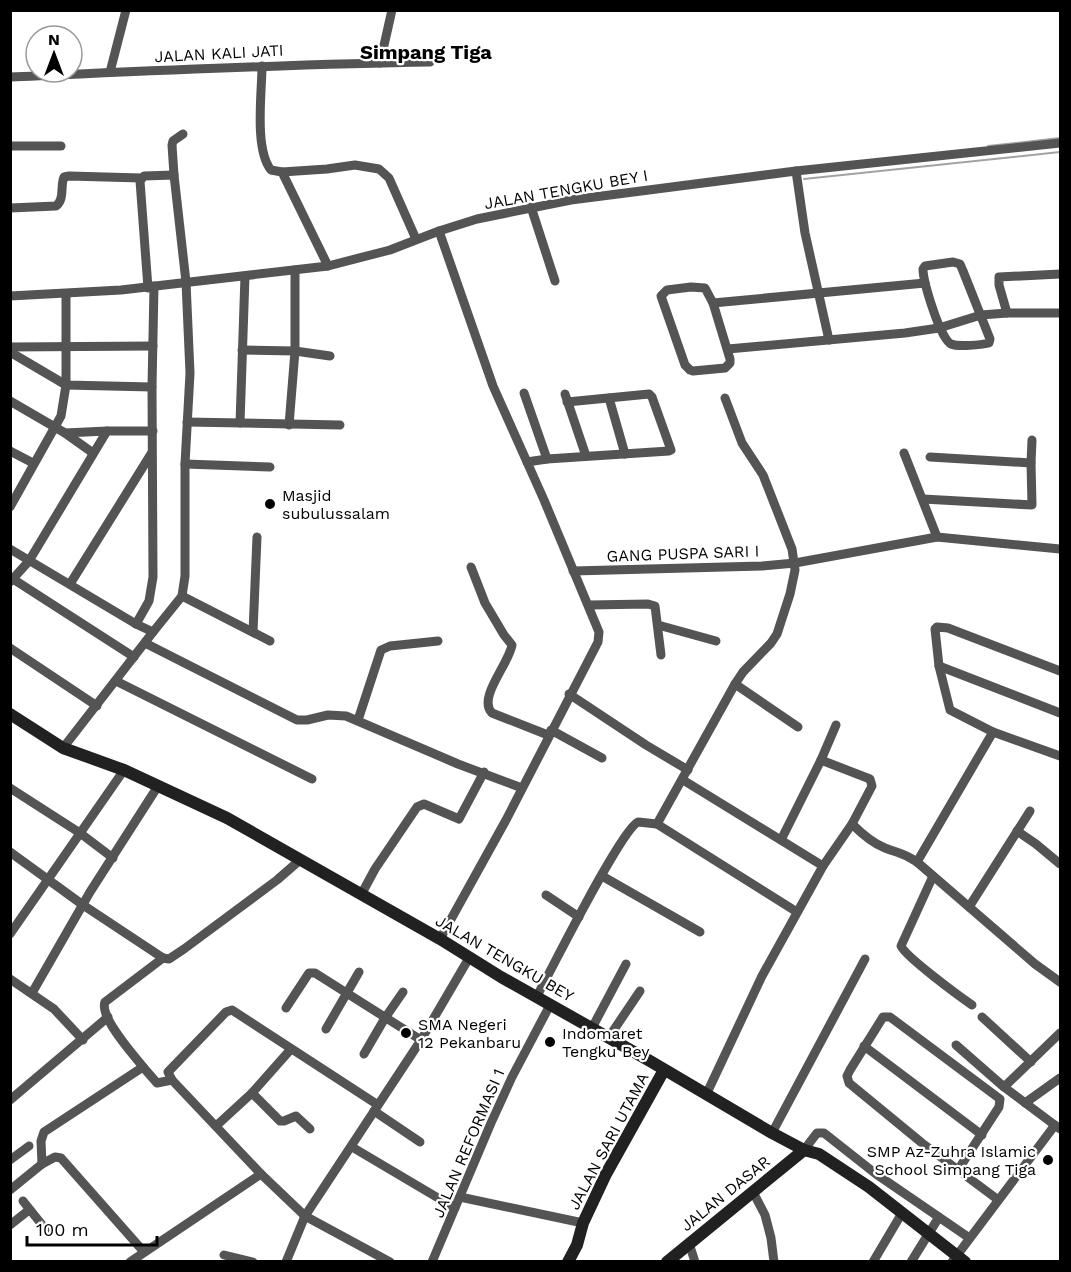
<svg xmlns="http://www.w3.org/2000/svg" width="1071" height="1272" font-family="'Work Sans',sans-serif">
<rect width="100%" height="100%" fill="#fff"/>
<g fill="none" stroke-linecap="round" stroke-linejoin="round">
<g stroke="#a2a2a2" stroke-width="2">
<polyline points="988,146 1060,138"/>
<polyline points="804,179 1060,152"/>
</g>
<g stroke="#545454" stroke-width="9">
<polyline points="380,63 392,10"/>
<path d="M262,66C262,92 254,149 271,170L282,172L328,266"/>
<polyline points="110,72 126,10"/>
<path d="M10,77C150,71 290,64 430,62"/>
<polyline points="10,146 61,146"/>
<polyline points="796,171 805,233 829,340"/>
<polyline points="282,172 327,169 355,165 379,169 389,178 416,239"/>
<polyline points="174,175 172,145 173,141 183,134"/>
<polyline points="531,207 555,281"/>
<path d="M10,208L56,206C65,199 60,186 64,177L69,176L141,178"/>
<polyline points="439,231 493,386 544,500 599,632 598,642 506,820 440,939"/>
<path d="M953,262L960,264L963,271L990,339L989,343C981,345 958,347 951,344C940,339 923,281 923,269L925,266Z"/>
<polygon points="691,287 705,288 713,303 730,359 730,363 725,368 693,371 690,370 685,365 661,296 667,290"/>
<polyline points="148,288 140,181 144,176 174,175 186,282 190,373 185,464 185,576 182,596"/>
<polyline points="10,296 121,290 328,266 390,250 439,231 477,219 571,200 796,171 1060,143"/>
<polyline points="713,303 925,283"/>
<polyline points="1007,313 999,285 999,277 1060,274"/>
<polyline points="10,347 153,346"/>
<polyline points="728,349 905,333 939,328 981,315 1007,313 1060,313"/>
<polyline points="242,350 295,351 330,356"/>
<polyline points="10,352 66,385 152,387"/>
<polyline points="524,393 547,459"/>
<polyline points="565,394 586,456"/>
<polyline points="609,398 625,454"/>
<polyline points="10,401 65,433 93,453"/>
<polyline points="187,422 340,425"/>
<polyline points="240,423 245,276"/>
<polyline points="289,425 295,351 295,270"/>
<polyline points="65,433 107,431 153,431"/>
<polyline points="10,451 33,463"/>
<polyline points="527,462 547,459 669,451 671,450 652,397 649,394 567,402"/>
<polyline points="1031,463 1032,440"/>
<polyline points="185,464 270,467"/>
<polyline points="923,499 1032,505 1031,463 930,457"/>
<polyline points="10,507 61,416 66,385 66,294"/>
<polyline points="937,537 1060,549"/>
<polyline points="10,549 136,624 153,632 63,748"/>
<path d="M471,567L485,603L504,635L512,645C509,664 477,698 492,713L548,735"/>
<polyline points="573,571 762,566 795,563 937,537 904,453"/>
<polyline points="13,579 134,657"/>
<polyline points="10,582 29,561 107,431"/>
<polyline points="70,584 151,454"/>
<polyline points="589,605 648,604 655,606 661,655"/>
<polyline points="136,624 149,601 153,577 152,387 154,286"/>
<polyline points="658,625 716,641"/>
<polyline points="153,632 182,596 270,641"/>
<polyline points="253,632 257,537"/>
<polyline points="145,643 297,720 307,720 328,715 346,716 458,764 522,788"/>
<polyline points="10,648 97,706"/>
<polyline points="939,666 1060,713"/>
<polyline points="1060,671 948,628 937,627 935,629 939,666 950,710 993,732 1060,756"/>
<polyline points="116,681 312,779"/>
<polyline points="735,684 798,727"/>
<polyline points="569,694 646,745 688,770"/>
<polyline points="358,720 381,650 390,646 438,641"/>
<polyline points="551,730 602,758"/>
<polyline points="683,780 823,866"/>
<polyline points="10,788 80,833 113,858"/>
<polyline points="657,824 797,912"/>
<path d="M852,824C862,834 872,843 885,848C900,854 902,852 917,862L1035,964L1060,982"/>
<polyline points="1017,831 1036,844 1060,864"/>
<polyline points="781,840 821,760 836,725"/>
<polyline points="10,852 83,905 163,958"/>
<polyline points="917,862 993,732"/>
<polyline points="602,876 700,932"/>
<path d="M933,876L901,946C906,957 959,996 972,1005"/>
<polyline points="361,895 375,869 417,807 424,804 459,819 484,772"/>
<polyline points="546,895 579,917"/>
<polyline points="969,907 1030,811"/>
<polyline points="10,934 124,770"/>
<polyline points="10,979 54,1009 83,1040"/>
<polyline points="32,993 90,892 158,786"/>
<path d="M537,996C552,969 620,831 638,822L657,824L735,684L743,672L771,643L777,634L790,594L795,570L792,549L763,475L742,443L725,398"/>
<polyline points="286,1008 307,976 309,973 315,973 421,1040"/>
<polyline points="982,1017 1031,1062"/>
<polyline points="592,1028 626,964"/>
<polyline points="326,1029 359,972"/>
<polyline points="609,1037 640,991"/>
<polyline points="956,1045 1004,1087 1060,1129"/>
<polyline points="864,1046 982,1135"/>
<polyline points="364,1054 385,1018 403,992"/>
<polyline points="143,1067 157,1083 172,1080"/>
<polyline points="1004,1087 1060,1033"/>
<polyline points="252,1093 280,1121 284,1121 296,1116 310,1129"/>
<polyline points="706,1095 762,976 823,866 852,824 872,786 870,779 821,760"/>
<polyline points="10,1100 108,1017"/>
<polyline points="1025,1103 1060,1078"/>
<polyline points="378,1105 232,1010 226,1012 168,1072 172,1080 261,1174 305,1216 390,1262"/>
<polyline points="374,1111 420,1142"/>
<polyline points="216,1126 252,1093 291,1049"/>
<polyline points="772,1133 865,959"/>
<polyline points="352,1147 455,1208"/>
<polyline points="804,1150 817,1133 824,1133 876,1174 968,1237"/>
<polyline points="10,1160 29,1146"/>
<polyline points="958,1170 999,1107 1000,1099 890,1017 883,1017 850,1070 847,1076 849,1083 922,1143 997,1199"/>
<polyline points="10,1190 42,1164"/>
<polyline points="753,1192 765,1215 771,1238 774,1262"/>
<polyline points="460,1197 583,1223"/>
<polyline points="23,1201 47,1231"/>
<polyline points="10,1225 29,1210"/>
<polyline points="689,1243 695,1262"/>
<path d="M144,1252L61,1158L55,1157L42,1164L41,1141L44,1132L143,1067C133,1054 99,1017 105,1002L163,958L169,959L184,949L277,880L300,860"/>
<polyline points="224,1255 253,1262"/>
<polyline points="130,1262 261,1174"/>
<polyline points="286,1262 305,1216 421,1040 469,958"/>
<polyline points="432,1262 491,1123 512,1077 550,1005"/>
<polyline points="873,1262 902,1213"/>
<polyline points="911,1262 939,1217"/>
<polyline points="952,1262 1055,1125"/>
</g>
<g stroke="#212121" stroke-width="12">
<polyline points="10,714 63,748 124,770 227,818 440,939 501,977 650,1061 772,1133 804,1150 819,1154 869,1187 965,1262"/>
<polyline points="568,1262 577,1245 583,1223 606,1174 664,1070"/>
<polyline points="667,1262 804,1150"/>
</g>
</g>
<g fill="#000" stroke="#fff" stroke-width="2">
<circle cx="270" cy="504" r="6"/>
<circle cx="406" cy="1033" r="6"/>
<circle cx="550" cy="1042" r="6"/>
<circle cx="1048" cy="1160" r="6"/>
</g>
<g text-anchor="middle" stroke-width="4.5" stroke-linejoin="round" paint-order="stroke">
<g font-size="16" fill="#000" stroke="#fff">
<text transform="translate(219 53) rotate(-3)" y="6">JALAN KALI JATI</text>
<text transform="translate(566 189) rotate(-10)" y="6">JALAN TENGKU BEY I</text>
<text transform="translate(683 553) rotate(-2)" y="6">GANG PUSPA SARI I</text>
<text transform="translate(505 958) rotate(30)" y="6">JALAN TENGKU BEY</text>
<text transform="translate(608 1141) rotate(-62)" y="6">JALAN SARI UTAMA</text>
<text transform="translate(468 1143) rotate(-67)" y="6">JALAN REFORMASI 1</text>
<text transform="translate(725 1193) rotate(-39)" y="6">JALAN DASAR</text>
</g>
<g font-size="16" fill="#000" stroke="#fff" text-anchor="start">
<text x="282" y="501">Masjid<tspan x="282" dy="18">subulussalam</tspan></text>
<text x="418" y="1030">SMA Negeri<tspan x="418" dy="18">12 Pekanbaru</tspan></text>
<text x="562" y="1039">Indomaret<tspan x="562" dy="18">Tengku Bey</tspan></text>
<text x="1036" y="1157" text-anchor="end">SMP Az-Zuhra Islamic<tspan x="1036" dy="18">School Simpang Tiga</tspan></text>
</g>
<g font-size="20" font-weight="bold" fill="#000" stroke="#fff">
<text x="426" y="59">Simpang Tiga</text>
</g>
</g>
<rect width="1071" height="1272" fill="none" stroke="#000000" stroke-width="24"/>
<g transform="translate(54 54)"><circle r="28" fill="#ffffff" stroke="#999999" stroke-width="1.5"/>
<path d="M0-4.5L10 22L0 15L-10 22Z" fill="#000000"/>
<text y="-9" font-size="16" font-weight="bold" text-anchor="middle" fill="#000000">N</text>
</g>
<path d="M27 1236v9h130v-9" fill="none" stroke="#000000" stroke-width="3"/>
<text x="36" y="1236" font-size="18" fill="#000000" stroke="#ffffff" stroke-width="4.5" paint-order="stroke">100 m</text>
</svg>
